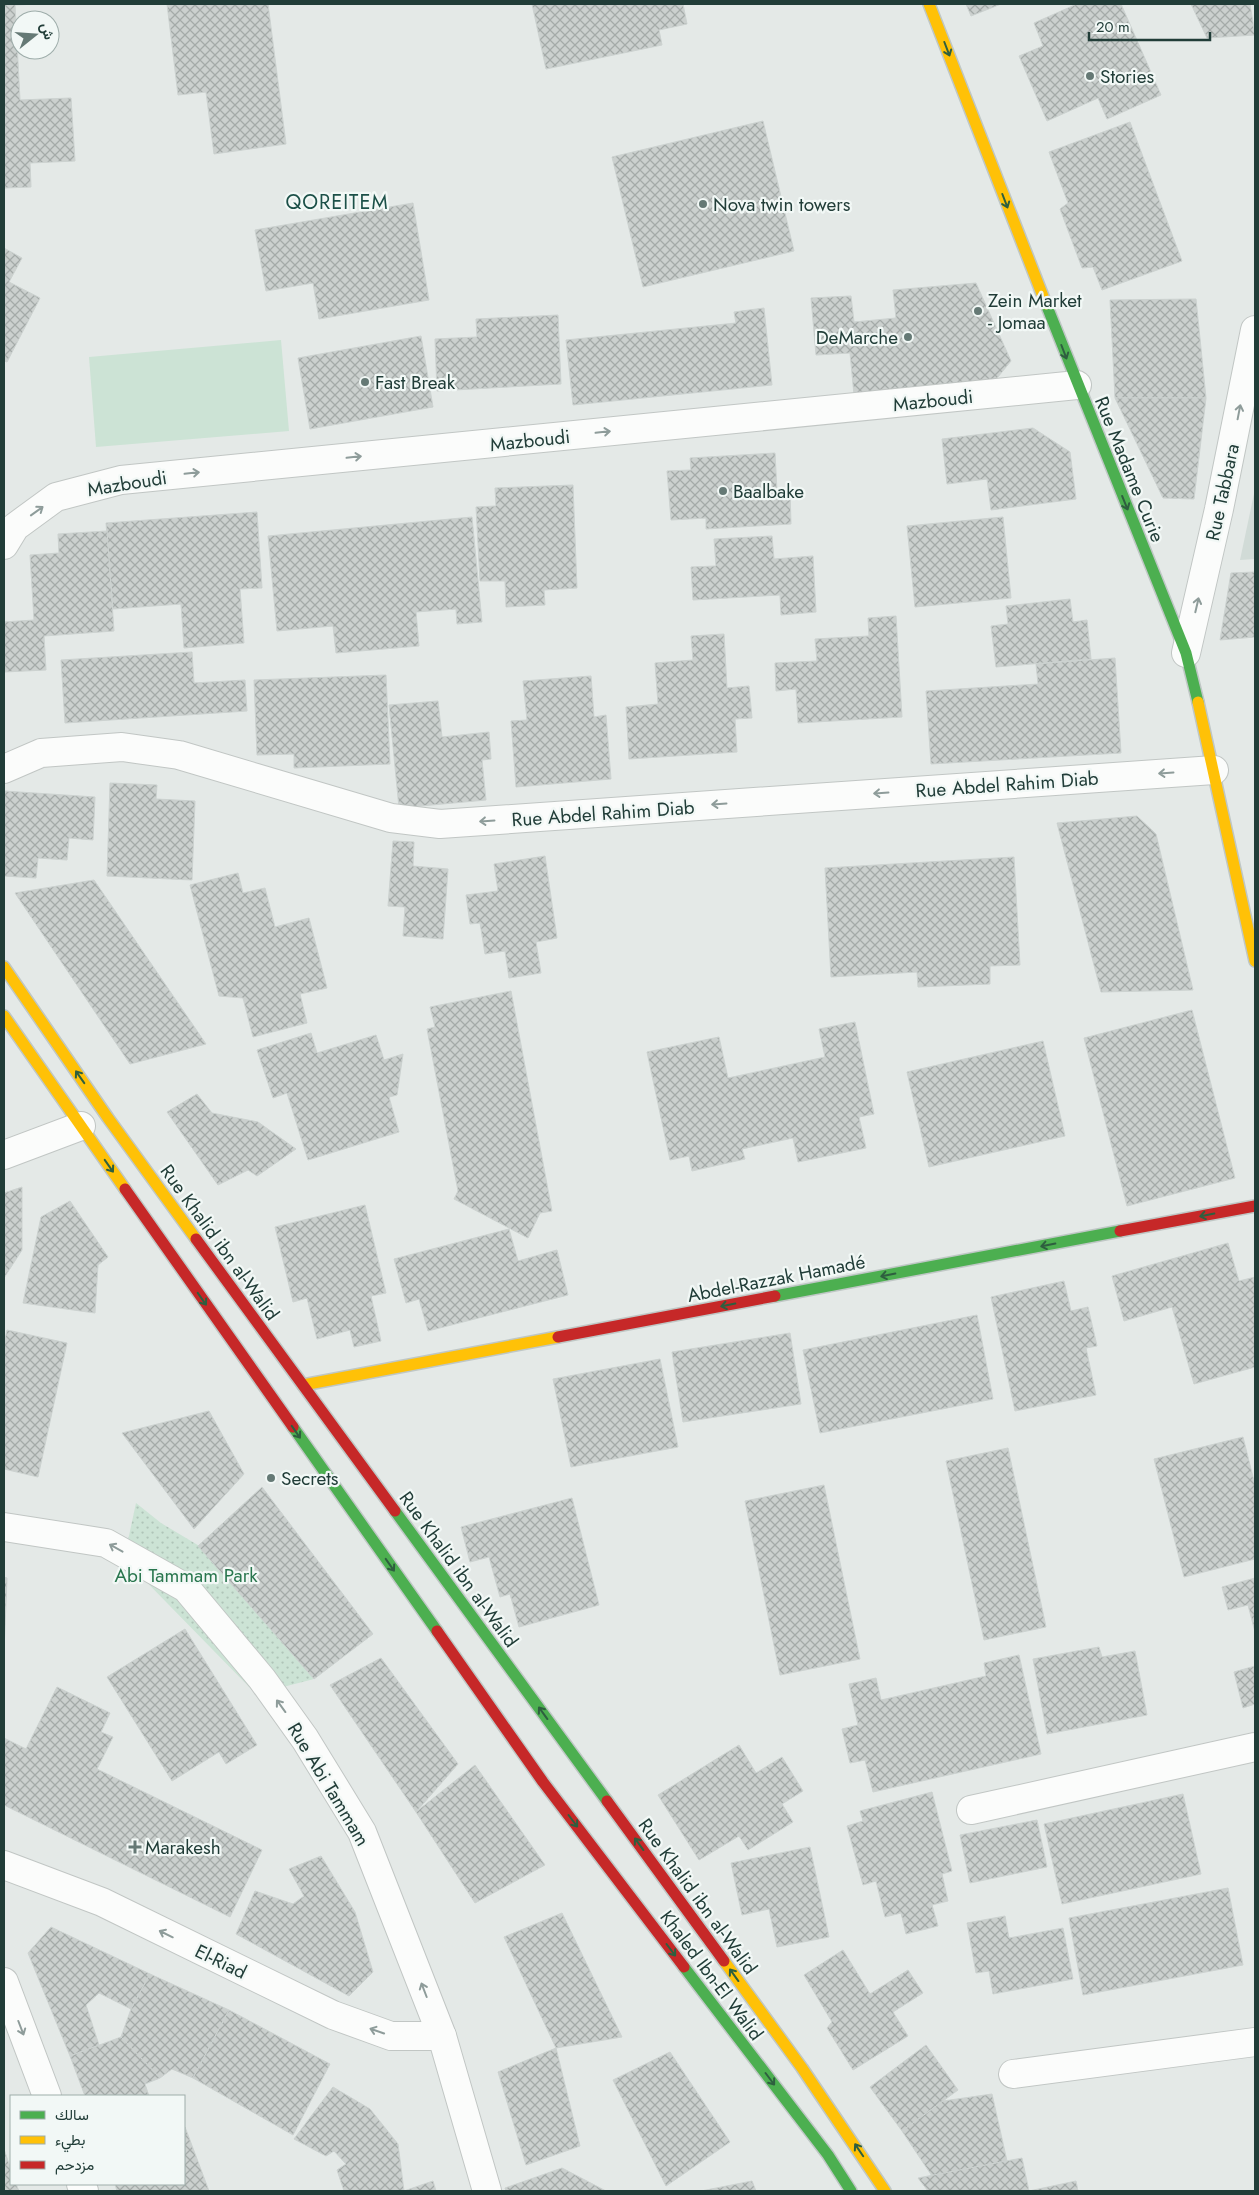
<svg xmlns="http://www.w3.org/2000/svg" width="1259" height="2195" font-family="Jost,Vazirmatn,sans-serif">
<defs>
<pattern id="green-dots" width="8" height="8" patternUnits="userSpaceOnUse" patternTransform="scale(1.25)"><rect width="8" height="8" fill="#cce3d5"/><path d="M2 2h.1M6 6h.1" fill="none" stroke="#afc4b8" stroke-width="1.8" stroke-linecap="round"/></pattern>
<pattern id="building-cross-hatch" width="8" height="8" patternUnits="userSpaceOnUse" patternTransform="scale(1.25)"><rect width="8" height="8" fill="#cbd0ce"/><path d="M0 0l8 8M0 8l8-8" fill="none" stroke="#a4aaa8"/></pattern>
</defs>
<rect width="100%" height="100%" fill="#e4e9e7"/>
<polygon fill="#d1dbd7" points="1255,489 1255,559 1240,560"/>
<polygon fill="url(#green-dots)" points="136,1503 161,1523 206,1550 314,1679 256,1694 124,1559"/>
<polygon fill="#cce3d5" points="281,340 289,431 96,447 89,357"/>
<g fill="url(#building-cross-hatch)" stroke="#ccd2d0">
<polygon points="4,4 38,4 15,5 20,100 71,98 75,161 30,163 31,187 4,188"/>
<polygon points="167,4 268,4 286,144 214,154 206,92 178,95"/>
<polygon points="532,4 683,4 687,24 659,30 662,45 546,69"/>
<polygon points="966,4 1001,4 971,16"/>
<polygon points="1077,4 1121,4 1161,95 1107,119 1098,98 1047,121 1019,56 1043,46 1034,23"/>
<polygon points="1191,4 1253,4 1250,4 1255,35 1207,38"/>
<polygon points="763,121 794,251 643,287 612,157"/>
<polygon points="1130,122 1182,261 1102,290 1093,267 1082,268 1060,209 1068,203 1049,152"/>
<polygon points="413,203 429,300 319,319 313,283 266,291 255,230"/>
<polygon points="4,248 22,258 9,282 40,298 7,362 4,361"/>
<polygon points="976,283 1011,361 993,383 854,395 850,353 816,355 811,298 851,296 854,322 896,318 893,290"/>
<polygon points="1196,299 1206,398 1115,398 1110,300"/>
<polygon points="764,308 772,385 573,405 566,340 736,323 734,312"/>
<polygon points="558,315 561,384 437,391 435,339 477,337 476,319"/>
<polygon points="421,336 433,407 310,429 298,358"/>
<polygon points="1115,398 1206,398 1194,499 1163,498"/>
<polygon points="1033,428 1070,452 1076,499 991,510 987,479 947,484 942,439"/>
<polygon points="775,453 777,491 790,490 791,524 706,529 706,518 671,520 667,471 691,470 690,458"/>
<polygon points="573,485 577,588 544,590 545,605 506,607 505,581 480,581 476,507 496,506 495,488"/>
<polygon points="257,512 262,588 240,589 244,643 184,648 181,604 113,609 106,523"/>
<polygon points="472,517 482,622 457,624 456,609 416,612 419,646 336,653 333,626 277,631 268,536"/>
<polygon points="1003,517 1011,598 915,607 907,526"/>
<polygon points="107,531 114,631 44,636 46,670 4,672 4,622 34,620 30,555 59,553 58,534"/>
<polygon points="772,536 774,559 813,556 816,612 781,615 780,595 693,600 691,567 716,566 714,539"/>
<polygon points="1255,572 1255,637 1220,640 1231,573"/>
<polygon points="1070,599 1073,622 1087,620 1091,659 996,667 991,626 1008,624 1006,606"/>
<polygon points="896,616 902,717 798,723 796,689 776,691 775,663 817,661 815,639 869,636 868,618"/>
<polygon points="724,634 727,688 749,686 752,718 735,719 737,752 629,759 626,707 658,704 655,663 693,660 691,636"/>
<polygon points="192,652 194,683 245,680 247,711 65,723 61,660"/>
<polygon points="1115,658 1121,753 931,764 926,691 1038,684 1036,664"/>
<polygon points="386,675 390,764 294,768 294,754 257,755 254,680"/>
<polygon points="591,676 594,717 606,715 611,779 516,787 511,721 527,720 523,681"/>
<polygon points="438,701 442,737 489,732 491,759 482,760 486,800 399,808 389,705"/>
<polygon points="110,783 157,785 156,799 195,801 192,880 107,876"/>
<polygon points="4,791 95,797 93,840 69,838 67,860 38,858 36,878 4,876"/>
<polygon points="1137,816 1156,834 1193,990 1101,992 1057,823"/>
<polygon points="393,841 414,842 413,866 448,869 443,939 403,936 405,907 388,906"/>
<polygon points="545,856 557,938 536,942 541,973 509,978 505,951 485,954 480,923 470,924 466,895 498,891 494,864"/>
<polygon points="1014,857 1020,965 990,966 990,984 918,987 917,972 831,977 825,868"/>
<polygon points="238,873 243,893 265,888 275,927 309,918 327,988 300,994 307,1023 253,1037 243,998 219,996 190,885"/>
<polygon points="94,880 206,1044 130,1064 15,893"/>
<polygon points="511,991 552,1211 540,1213 528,1238 454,1199 458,1191 427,1029 435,1027 430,1007"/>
<polygon points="1192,1010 1235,1178 1127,1206 1084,1038"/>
<polygon points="855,1022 874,1114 859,1117 866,1148 798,1162 793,1138 742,1149 745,1159 692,1171 689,1156 670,1160 647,1052 719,1037 728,1078 825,1057 819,1029"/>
<polygon points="311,1033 317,1053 376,1035 384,1060 403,1054 397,1095 389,1097 399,1132 308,1160 287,1093 273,1098 257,1050"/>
<polygon points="1043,1041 1065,1136 929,1167 907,1072"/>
<polygon points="197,1094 212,1113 258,1122 296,1149 257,1176 248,1170 218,1185 167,1112"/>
<polygon points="22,1187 22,1250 4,1278 4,1193"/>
<polygon points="70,1201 108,1257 98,1265 95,1313 23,1303 41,1217"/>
<polygon points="365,1205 386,1293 371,1296 381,1341 354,1347 350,1330 317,1339 307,1298 293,1302 275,1227"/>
<polygon points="509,1229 518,1261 557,1250 568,1295 428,1331 419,1299 406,1303 394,1259"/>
<polygon points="1228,1243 1239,1281 1255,1277 1255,1367 1194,1384 1172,1307 1124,1321 1112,1276"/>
<polygon points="1064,1281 1071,1311 1088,1307 1097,1346 1086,1348 1096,1395 1015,1411 991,1297"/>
<polygon points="977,1315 993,1399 820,1433 803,1350"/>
<polygon points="7,1330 67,1343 38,1477 4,1469 4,1343"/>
<polygon points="790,1333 801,1404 683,1422 672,1352"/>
<polygon points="660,1359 678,1447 571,1467 553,1379"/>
<polygon points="209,1411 244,1474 194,1529 122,1433"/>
<polygon points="1243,1437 1255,1485 1255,1559 1184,1577 1154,1459"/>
<polygon points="1008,1448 1046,1627 984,1640 946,1461"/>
<polygon points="824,1485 860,1659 780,1675 745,1501"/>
<polygon points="262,1487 373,1634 314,1679 198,1546"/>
<polygon points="572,1498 599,1605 519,1627 510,1594 500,1597 489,1557 470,1562 461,1527"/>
<polygon points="4,1577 7,1578 4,1651"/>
<polygon points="1255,1578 1255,1632 1248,1605 1228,1610 1222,1587"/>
<polygon points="185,1629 257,1745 226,1764 219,1752 172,1781 107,1677"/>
<polygon points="1099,1647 1102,1657 1135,1651 1147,1715 1047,1734 1033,1659"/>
<polygon points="1019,1655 1041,1754 873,1792 865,1760 850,1763 842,1729 858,1725 849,1684 876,1678 881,1700 986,1676 984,1663"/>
<polygon points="381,1658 458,1764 416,1812 330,1685"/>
<polygon points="1255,1666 1255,1704 1243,1708 1234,1672"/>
<polygon points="57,1687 110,1713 101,1732 113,1737 97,1769 262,1850 230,1917 4,1805 4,1738 26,1749"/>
<polygon points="739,1745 756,1773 782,1757 803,1791 782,1804 793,1822 748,1850 739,1836 699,1860 658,1795"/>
<polygon points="475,1765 545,1865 475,1903 416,1812"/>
<polygon points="932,1792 952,1871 942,1874 948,1901 932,1905 938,1926 906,1934 901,1913 885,1917 876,1881 863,1885 847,1826 863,1821 860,1811"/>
<polygon points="1183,1794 1201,1874 1062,1904 1044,1824"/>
<polygon points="1037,1820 1047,1867 970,1883 960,1835"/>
<polygon points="810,1847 829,1937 777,1947 769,1909 742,1915 731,1863"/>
<polygon points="321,1856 355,1912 373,1972 349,1996 236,1934 255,1891 293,1904 304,1896 289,1869"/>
<polygon points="1228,1888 1243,1965 1083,1995 1069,1918"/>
<polygon points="562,1913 622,2037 556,2048 504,1937"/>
<polygon points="1005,1916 1009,1938 1063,1928 1073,1979 993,1994 989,1971 976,1973 967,1923"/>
<polygon points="51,1927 150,1974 131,2009 99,1993 86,2005 99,2045 70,2056 28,1953"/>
<polygon points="843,1950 870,1994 908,1970 923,1993 893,2012 908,2036 853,2070 827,2028 832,2022 804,1975"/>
<polygon points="150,1974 229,2010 193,2078 172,2069 160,2078 121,2037 131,2009"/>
<polygon points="229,2010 330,2064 293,2135 193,2078"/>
<polygon points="121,2037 160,2078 145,2084 149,2096 85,2096 70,2056"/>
<polygon points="926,2045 958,2090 902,2131 870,2087"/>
<polygon points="556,2048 580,2146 526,2165 498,2072"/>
<polygon points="670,2052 730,2142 666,2186 613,2080"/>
<polygon points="333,2087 370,2109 398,2144 404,2191 344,2191 337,2170 346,2164 334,2151 326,2156 294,2139"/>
<polygon points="992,2094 1007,2161 932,2176 902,2131 943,2101"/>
<polygon points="185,2127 209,2191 117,2191 115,2184 184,2184"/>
<polygon points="4,2149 11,2170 11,2184 16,2184 19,2191 4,2191"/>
<polygon points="1022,2158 1029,2191 1076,2181 1078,2191 928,2191 918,2178"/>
<polygon points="562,2168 606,2191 506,2191 505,2188"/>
<polygon points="433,2181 436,2191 404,2191"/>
<polygon points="752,2181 756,2191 701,2191"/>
</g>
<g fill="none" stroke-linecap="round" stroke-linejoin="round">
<defs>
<g id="street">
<polyline points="4,545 15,527 56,497 121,480 1077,385"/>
<polyline points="1186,653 1219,509 1255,330"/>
<polyline points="4,769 41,753 122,747 179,755 391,818 440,824 1214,770"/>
<polyline points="4,1155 81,1126"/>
<polyline points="4,1527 106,1543 186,1588 262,1679 305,1739 362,1832 442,2036 487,2191"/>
<polyline points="971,1810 1255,1747"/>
<polyline points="4,1865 102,1902 333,2015 391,2036 442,2036"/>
<polyline points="4,1982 47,2096"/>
<polyline points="1013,2074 1255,2042"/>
<polyline points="81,2184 84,2191"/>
</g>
<g id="fast">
<polyline points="1046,304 1186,653 1198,702"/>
<polyline points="775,1296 1120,1231"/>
<polyline points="293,1427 437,1631"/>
<polyline points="395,1511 607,1801"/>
<polyline points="684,1967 828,2155 851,2191"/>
</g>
<g id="slow">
<polyline points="929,4 1046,304"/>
<polyline points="1198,702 1255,961"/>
<polyline points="4,967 108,1118 196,1239"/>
<polyline points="4,1016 125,1189"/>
<polyline points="303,1385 558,1337"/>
<polyline points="724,1961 802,2068 885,2191"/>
</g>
<g id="jam">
<polyline points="125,1189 293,1427"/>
<polyline points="1120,1231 1255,1206"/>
<polyline points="196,1239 395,1511"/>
<polyline points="558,1337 775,1296"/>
<polyline points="437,1631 543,1782 684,1967"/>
<polyline points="607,1801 724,1961"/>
</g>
</defs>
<use href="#street" stroke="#c1c6c4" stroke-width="30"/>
<use href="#fast" stroke="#bfc7c5" stroke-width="14"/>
<use href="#slow" stroke="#bfc7c5" stroke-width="14"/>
<use href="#jam" stroke="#bfc7c5" stroke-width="14"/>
<use href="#street" stroke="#fbfcfb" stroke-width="28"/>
<use href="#fast" stroke="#4caf50" stroke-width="11"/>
<use href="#slow" stroke="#ffc107" stroke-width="11"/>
<use href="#jam" stroke="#c62828" stroke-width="11"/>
</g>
<defs><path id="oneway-shaft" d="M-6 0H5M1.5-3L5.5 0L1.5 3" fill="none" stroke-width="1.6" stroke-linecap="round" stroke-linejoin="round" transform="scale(1.25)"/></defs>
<g stroke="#2e5f3f">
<use href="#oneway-shaft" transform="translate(947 49) rotate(69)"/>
<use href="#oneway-shaft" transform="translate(1005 201) rotate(69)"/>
<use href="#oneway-shaft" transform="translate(1064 352) rotate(69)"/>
<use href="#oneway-shaft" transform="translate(1125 503) rotate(68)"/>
<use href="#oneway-shaft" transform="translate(80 1077) rotate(-125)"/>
<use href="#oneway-shaft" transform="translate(109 1166) rotate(55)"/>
<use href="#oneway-shaft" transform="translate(1207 1215) rotate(169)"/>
<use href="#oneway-shaft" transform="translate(1048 1245) rotate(169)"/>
<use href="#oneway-shaft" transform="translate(888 1275) rotate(169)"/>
<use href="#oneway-shaft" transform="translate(202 1299) rotate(55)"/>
<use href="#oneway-shaft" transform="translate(728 1305) rotate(169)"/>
<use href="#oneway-shaft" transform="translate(296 1432) rotate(55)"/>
<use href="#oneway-shaft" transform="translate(390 1565) rotate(55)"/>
<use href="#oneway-shaft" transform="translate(543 1713) rotate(-126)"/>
<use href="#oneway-shaft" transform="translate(573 1821) rotate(53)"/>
<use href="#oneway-shaft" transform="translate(639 1844) rotate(-126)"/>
<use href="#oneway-shaft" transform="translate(671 1950) rotate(53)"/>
<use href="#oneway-shaft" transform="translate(734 1975) rotate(-126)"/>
<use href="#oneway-shaft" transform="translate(770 2079) rotate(53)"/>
<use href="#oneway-shaft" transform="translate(859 2150) rotate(-124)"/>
</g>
<g stroke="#8e9c9a">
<use href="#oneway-shaft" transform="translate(1239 412) rotate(-79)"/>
<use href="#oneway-shaft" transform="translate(603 432) rotate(-6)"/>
<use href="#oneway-shaft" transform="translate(354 457) rotate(-6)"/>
<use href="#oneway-shaft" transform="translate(192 473) rotate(-6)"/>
<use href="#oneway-shaft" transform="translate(37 511) rotate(-36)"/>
<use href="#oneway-shaft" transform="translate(1197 605) rotate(-77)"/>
<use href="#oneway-shaft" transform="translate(1166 773) rotate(176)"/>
<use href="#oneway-shaft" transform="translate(881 793) rotate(176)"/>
<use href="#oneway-shaft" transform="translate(719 804) rotate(176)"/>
<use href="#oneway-shaft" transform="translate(487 821) rotate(176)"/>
<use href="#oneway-shaft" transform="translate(116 1548) rotate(-151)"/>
<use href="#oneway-shaft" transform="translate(281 1706) rotate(-126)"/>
<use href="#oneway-shaft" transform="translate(166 1934) rotate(-154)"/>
<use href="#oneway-shaft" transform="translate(424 1990) rotate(-111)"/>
<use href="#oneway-shaft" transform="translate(21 2028) rotate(69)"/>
<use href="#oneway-shaft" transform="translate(377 2031) rotate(-161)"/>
</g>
<g fill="#657975" stroke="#f2f8f6" stroke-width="2">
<circle cx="1090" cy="76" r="5"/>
<circle cx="703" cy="204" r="5"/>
<circle cx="978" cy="311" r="5"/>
<circle cx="908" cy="337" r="5"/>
<circle cx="365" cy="382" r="5"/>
<circle cx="723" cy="491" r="5"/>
<circle cx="271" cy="1478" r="5"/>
<path d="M132.5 1839.5h5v5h5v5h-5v5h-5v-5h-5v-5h5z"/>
</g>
<g text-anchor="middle" stroke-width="4.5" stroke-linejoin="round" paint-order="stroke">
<g font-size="19" fill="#213d38" stroke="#f2f8f6" text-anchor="start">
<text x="1100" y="83">Stories</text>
<text x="713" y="211">Nova twin towers</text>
<text x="988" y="307">Zein Market<tspan x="988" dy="22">- Jomaa</tspan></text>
<text x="898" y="344" text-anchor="end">DeMarche</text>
<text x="375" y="389">Fast Break</text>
<text x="733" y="498">Baalbake</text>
<text x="281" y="1485">Secrets</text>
<text x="145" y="1854">Marakesh</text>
</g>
<g font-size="19" fill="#213d38" stroke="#f2f8f6">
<text transform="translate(933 400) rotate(-6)" y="7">Mazboudi</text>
<text transform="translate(530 440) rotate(-6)" y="7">Mazboudi</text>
<text transform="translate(1130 469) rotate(68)" y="7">Rue Madame Curie</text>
<text transform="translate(127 483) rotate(-9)" y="7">Mazboudi</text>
<text transform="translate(1222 492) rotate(-78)" y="7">Rue Tabbara</text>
<text transform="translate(1007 784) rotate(-4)" y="7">Rue Abdel Rahim Diab</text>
<text transform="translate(603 813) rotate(-4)" y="7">Rue Abdel Rahim Diab</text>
<text transform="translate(220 1242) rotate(54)" y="7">Rue Khalid ibn al-Walid</text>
<text transform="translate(776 1278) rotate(-11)" y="7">Abdel-Razzak Hamadé</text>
<text transform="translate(459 1569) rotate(54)" y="7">Rue Khalid ibn al-Walid</text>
<text transform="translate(329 1784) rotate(59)" y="7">Rue Abi Tammam</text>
<text transform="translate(698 1896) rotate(54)" y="7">Rue Khalid ibn al-Walid</text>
<text transform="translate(221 1961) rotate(26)" y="7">El-Riad</text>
<text transform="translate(712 1975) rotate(53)" y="7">Khaled Ibn-El Walid</text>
</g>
<g font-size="19" fill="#29764e" stroke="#f2f8f6">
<text x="186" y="1582">Abi Tammam Park</text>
</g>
<g font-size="20" letter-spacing="1" fill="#1c5048" stroke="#f2f8f6">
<text x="337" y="209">QOREITEM</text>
</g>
</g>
<rect width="1259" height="2195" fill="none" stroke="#213d38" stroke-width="10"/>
<rect x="10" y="2095" width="175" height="90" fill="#f2f8f6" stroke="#9eadaa"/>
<rect x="20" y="2111" width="25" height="8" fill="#4caf50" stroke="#9eadaa"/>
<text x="55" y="2120" font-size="15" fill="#213d38">سالك</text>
<rect x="20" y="2136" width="25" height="8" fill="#ffc107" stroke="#9eadaa"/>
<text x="55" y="2145" font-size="15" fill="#213d38">بطيء</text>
<rect x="20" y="2161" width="25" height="8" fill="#c62828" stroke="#9eadaa"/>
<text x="55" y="2170" font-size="15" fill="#213d38">مزدحم</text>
<g transform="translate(35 35) rotate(73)"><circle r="24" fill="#f2f8f6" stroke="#9eadaa"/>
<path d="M0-4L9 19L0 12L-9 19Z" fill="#657975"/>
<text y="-8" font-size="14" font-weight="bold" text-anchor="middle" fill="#213d38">ش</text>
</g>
<path d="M1089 32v8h121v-8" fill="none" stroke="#213d38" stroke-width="2.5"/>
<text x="1096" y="32" font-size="15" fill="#213d38" stroke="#f2f8f6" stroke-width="4" paint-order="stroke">20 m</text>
</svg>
